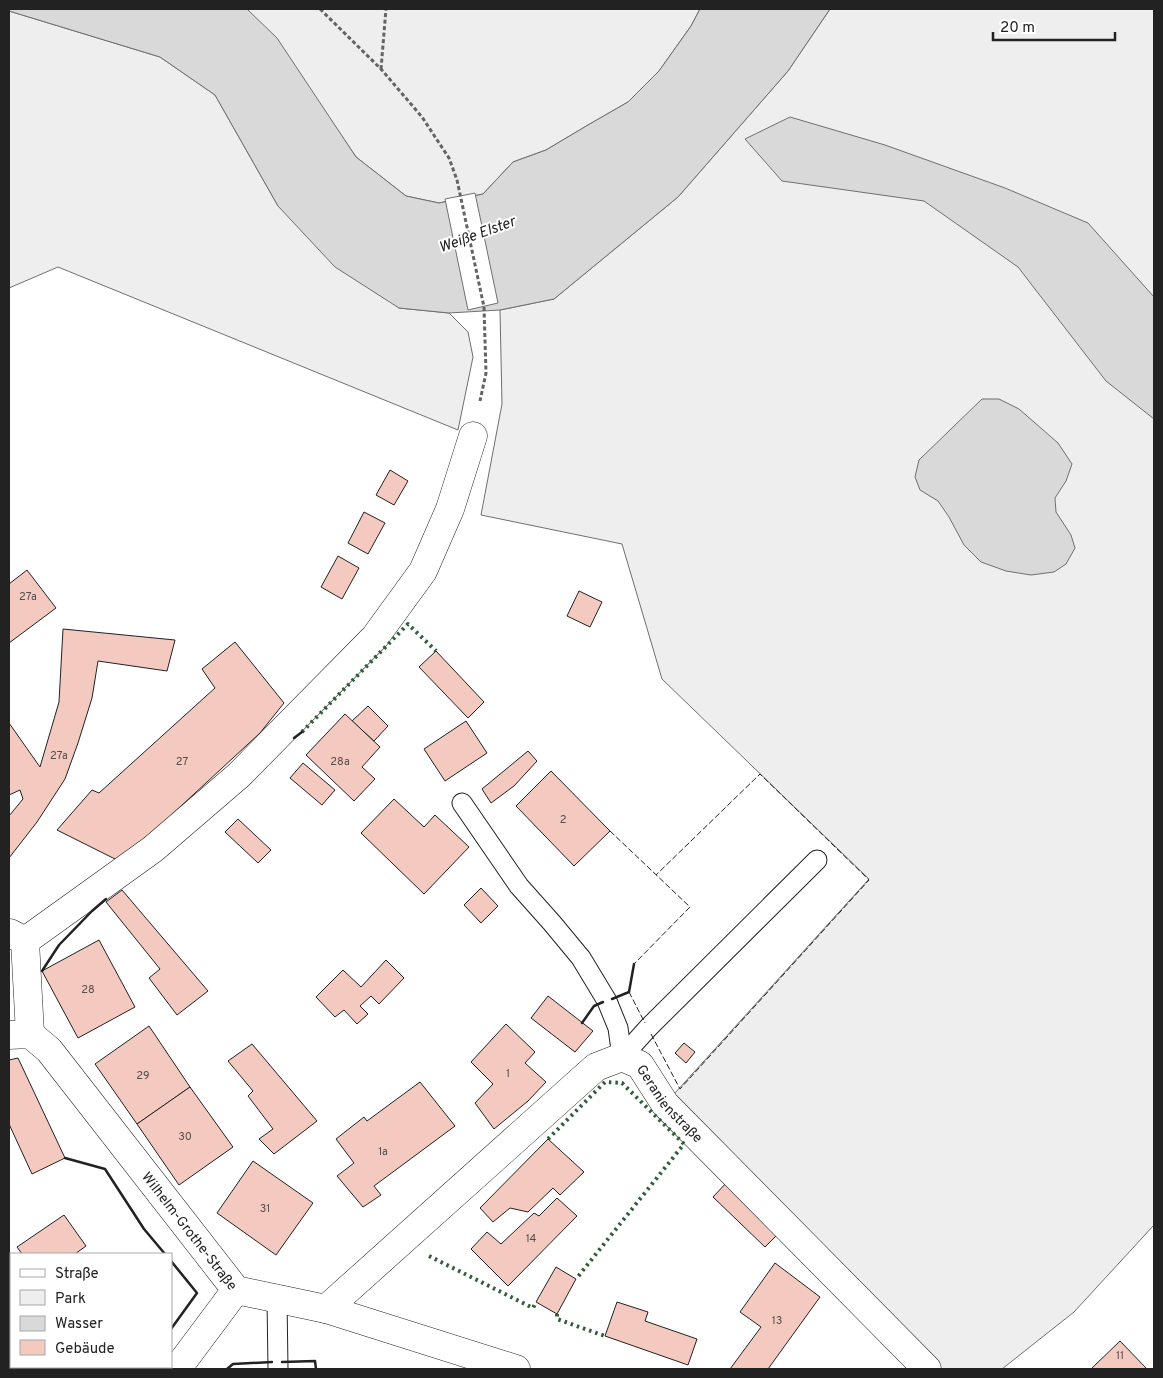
<svg xmlns="http://www.w3.org/2000/svg" width="1163" height="1378" font-family="Overpass,sans-serif">
<rect width="100%" height="100%" fill="#fff"/>
<g fill="#eee" stroke="#6f6f6f">
<polygon points="247,9 700,9 691,26 659,71 628,102 588,125 546,150 513,162 483,194 439,203 406,196 356,157 324,110"/>
<polygon points="830,9 1154,9 1154,1225 1074,1312 1002,1369 927,1369 665,1104 869,879 662,679 622,544 481,515 502,404 500,310 554,299 678,197 788,71"/>
<polygon points="9,11 160,57 215,95 278,206 399,308 449,313 468,332 473,357 458,430 58,267 9,288"/>
</g>
<g fill="#d9d9d9" stroke="#6f6f6f">
<polygon points="9,9 247,9 277,38 356,157 406,196 439,203 483,194 513,162 546,150 588,125 628,102 659,71 691,26 700,9 830,9 788,71 678,197 554,299 500,310 449,313 399,308 335,267 278,206 215,95 160,57 9,11"/>
<polygon points="790,117 885,145 1005,188 1088,223 1154,297 1154,419 1106,381 1018,267 924,201 782,181 745,139"/>
<polygon points="982,399 999,399 1019,409 1058,443 1072,464 1066,481 1055,498 1056,512 1071,535 1075,548 1066,564 1054,572 1031,575 1006,571 981,562 964,545 949,517 938,501 920,490 915,477 919,460"/>
</g>
<polygon fill="#fff" stroke="#6f6f6f" points="475,193 498,303 468,310 445,199"/>
<g fill="#f3c9c0" stroke="#222">
<polygon points="390,470 408,481 394,505 376,495"/>
<polygon points="364,512 385,523 368,554 348,543"/>
<polygon points="338,556 359,568 342,599 321,587"/>
<polygon points="27,570 56,608 9,643 9,584"/>
<polygon points="579,591 602,602 590,627 567,616"/>
<polygon points="63,629 175,640 167,671 98,661 92,698 78,743 65,779 37,822 9,858 9,816 23,799 20,790 9,795 9,723 40,767 59,702"/>
<polygon points="235,642 284,703 260,733 141,843 119,861 57,830 92,790 99,793 215,688 202,669"/>
<polygon points="436,651 484,702 468,718 419,667"/>
<polygon points="368,706 388,726 374,741 352,721"/>
<polygon points="345,714 380,747 362,767 375,779 354,801 306,755"/>
<polygon points="466,721 487,753 445,781 424,749"/>
<polygon points="528,751 537,761 514,786 491,803 482,789"/>
<polygon points="303,763 335,790 322,805 290,778"/>
<polygon points="551,771 610,831 574,866 516,806"/>
<polygon points="394,799 424,827 435,815 469,847 424,894 361,833"/>
<polygon points="238,819 271,850 258,863 225,832"/>
<polygon points="481,888 498,906 481,923 464,905"/>
<polygon points="122,890 208,991 177,1015 149,978 160,969 106,902"/>
<polygon points="99,940 135,1007 78,1038 42,971"/>
<polygon points="386,960 404,978 379,1004 371,996 360,1006 368,1014 357,1024 344,1010 335,1017 316,997 343,970 361,987"/>
<polygon points="548,996 593,1031 575,1052 531,1018"/>
<polygon points="506,1024 535,1052 525,1063 546,1082 528,1101 494,1129 475,1103 493,1084 471,1062"/>
<polygon points="149,1026 190,1087 137,1124 95,1064"/>
<polygon points="684,1043 695,1052 686,1063 675,1053"/>
<polygon points="252,1044 317,1121 274,1154 259,1139 273,1129 248,1096 253,1091 228,1061"/>
<polygon points="18,1058 65,1158 32,1174 9,1124 9,1060"/>
<polygon points="420,1082 455,1126 374,1186 381,1195 363,1207 337,1176 354,1163 336,1139 364,1117 367,1121"/>
<polygon points="190,1087 233,1147 179,1185 137,1124"/>
<polygon points="548,1139 584,1172 560,1195 553,1188 528,1212 510,1208 493,1222 480,1208"/>
<polygon points="253,1161 313,1203 276,1255 217,1213"/>
<polygon points="728,1181 780,1232 765,1247 713,1197"/>
<polygon points="557,1198 577,1216 508,1286 471,1249 487,1232 501,1244 534,1213 539,1216"/>
<polygon points="64,1215 86,1246 75,1254 22,1254 17,1247"/>
<polygon points="775,1263 820,1297 768,1369 730,1369 761,1327 740,1312"/>
<polygon points="556,1267 576,1279 557,1314 536,1302"/>
<polygon points="617,1302 648,1312 645,1321 697,1339 688,1365 605,1336"/>
<polygon points="1120,1341 1147,1369 1091,1369"/>
</g>
<g fill="none" stroke-linecap="round" stroke-linejoin="round">
<defs>
<g id="lane">
<polyline points="462,803 519,886 552,923 581,958 607,1001 618,1028 622,1057"/>
<polyline points="622,1057 648,1028 817,860"/>
<polyline points="277,1298 278,1369"/>
</g>
<g id="street">
<polyline points="10,933 25,941 30,1034"/>
<polyline points="25,941 153,849 239,775 375,637 423,571 450,509 473,436"/>
<path id="s1" d="M9,1035L30,1034L49,1050L236,1290L326,1309L516,1369"/>
<path id="s2" d="M326,1309L596,1067L622,1057L640,1065L665,1104L927,1369"/>
<polyline points="177,1369 236,1290"/>
</g>
</defs>
<use href="#lane" stroke="#222" stroke-width="21"/>
<use href="#street" stroke="#222" stroke-width="29"/>
<g stroke="#646464" stroke-width="3" stroke-dasharray="4 2.5" stroke-linecap="butt">
<polyline points="320,9 381,69 422,117 449,158 457,180 484,307 486,373 480,401"/>
<polyline points="381,69 386,9"/>
</g>
<use href="#lane" stroke="#fff" stroke-width="19"/>
<use href="#street" stroke="#fff" stroke-width="28"/>
<g stroke="#2f5e38" stroke-width="4" stroke-dasharray="2.5 4" stroke-linecap="butt">
<polyline points="302,732 408,624 436,651"/>
<polyline points="548,1139 605,1082 622,1083 684,1144 576,1279"/>
<polyline points="429,1256 533,1308 536,1302"/>
<polyline points="557,1314 557,1319 605,1336"/>
</g>
<g stroke="#222" stroke-width="1" stroke-dasharray="6 2.5" stroke-linecap="butt">
<polyline points="610,831 690,907 634,964"/>
<polyline points="629,992 645,1023"/>
<polyline points="651,1034 680,1089 869,880 760,774 656,875"/>
</g>
<g stroke="#222" stroke-width="2.5">
<polyline points="294,738 302,732"/>
<polyline points="42,971 59,945 92,911 106,899"/>
<polyline points="612,999 629,992 634,964"/>
<polyline points="582,1023 594,1006 603,1002"/>
<polyline points="65,1158 105,1169 144,1229 165,1254"/>
<polyline points="171,1261 197,1293 171,1329"/>
<polyline points="282,1362 315,1361 316,1369"/>
<polyline points="143,1369 144,1367"/>
<polyline points="227,1369 233,1364 272,1362"/>
</g>
</g>
<g text-anchor="middle" stroke-width="4" stroke-linejoin="round" paint-order="stroke">
<g font-size="11" fill="#564c4a">
<text x="28" y="600">27a</text>
<text x="59" y="759">27a</text>
<text x="182" y="765">27</text>
<text x="340" y="765">28a</text>
<text x="563" y="823">2</text>
<text x="88" y="993">28</text>
<text x="508" y="1077">1</text>
<text x="143" y="1079">29</text>
<text x="185" y="1140">30</text>
<text x="383" y="1155">1a</text>
<text x="265" y="1212">31</text>
<text x="531" y="1242">14</text>
<text x="777" y="1324">13</text>
<text x="1120" y="1359">11</text>
</g>
<g font-size="14" fill="#222" stroke="#fff">
<text dy="5" stroke="none"><textPath href="#s2" startOffset="459">Geranienstraße</textPath></text>
<text dy="5" stroke="none"><textPath href="#s1" startOffset="275">Wilhelm-Grothe-Straße</textPath></text>
</g>
<g font-size="15" font-style="italic" fill="#222" stroke="#fff">
<text transform="translate(477 234) rotate(-20)" y="5">Weiße Elster</text>
</g>
</g>
<rect width="1163" height="1378" fill="none" stroke="#222222" stroke-width="20"/>
<rect x="10" y="1253" width="162" height="115" fill="#ffffff" stroke="#a7a7a7"/>
<rect x="20" y="1269" width="25" height="8" fill="#ffffff" stroke="#a7a7a7"/>
<text x="55" y="1278" font-size="15" fill="#222222">Straße</text>
<rect x="20" y="1290" width="25" height="15" fill="#eeeeee" stroke="#a7a7a7"/>
<text x="55" y="1303" font-size="15" fill="#222222">Park</text>
<rect x="20" y="1316" width="25" height="15" fill="#d9d9d9" stroke="#a7a7a7"/>
<text x="55" y="1328" font-size="15" fill="#222222">Wasser</text>
<rect x="20" y="1340" width="25" height="15" fill="#f3c9c0" stroke="#a7a7a7"/>
<text x="55" y="1353" font-size="15" fill="#222222">Gebäude</text>
<path d="M993 32v8h122v-8" fill="none" stroke="#222222" stroke-width="2.5"/>
<text x="1000" y="32" font-size="15" fill="#222222" stroke="#ffffff" stroke-width="4" paint-order="stroke">20 m</text>
</svg>
